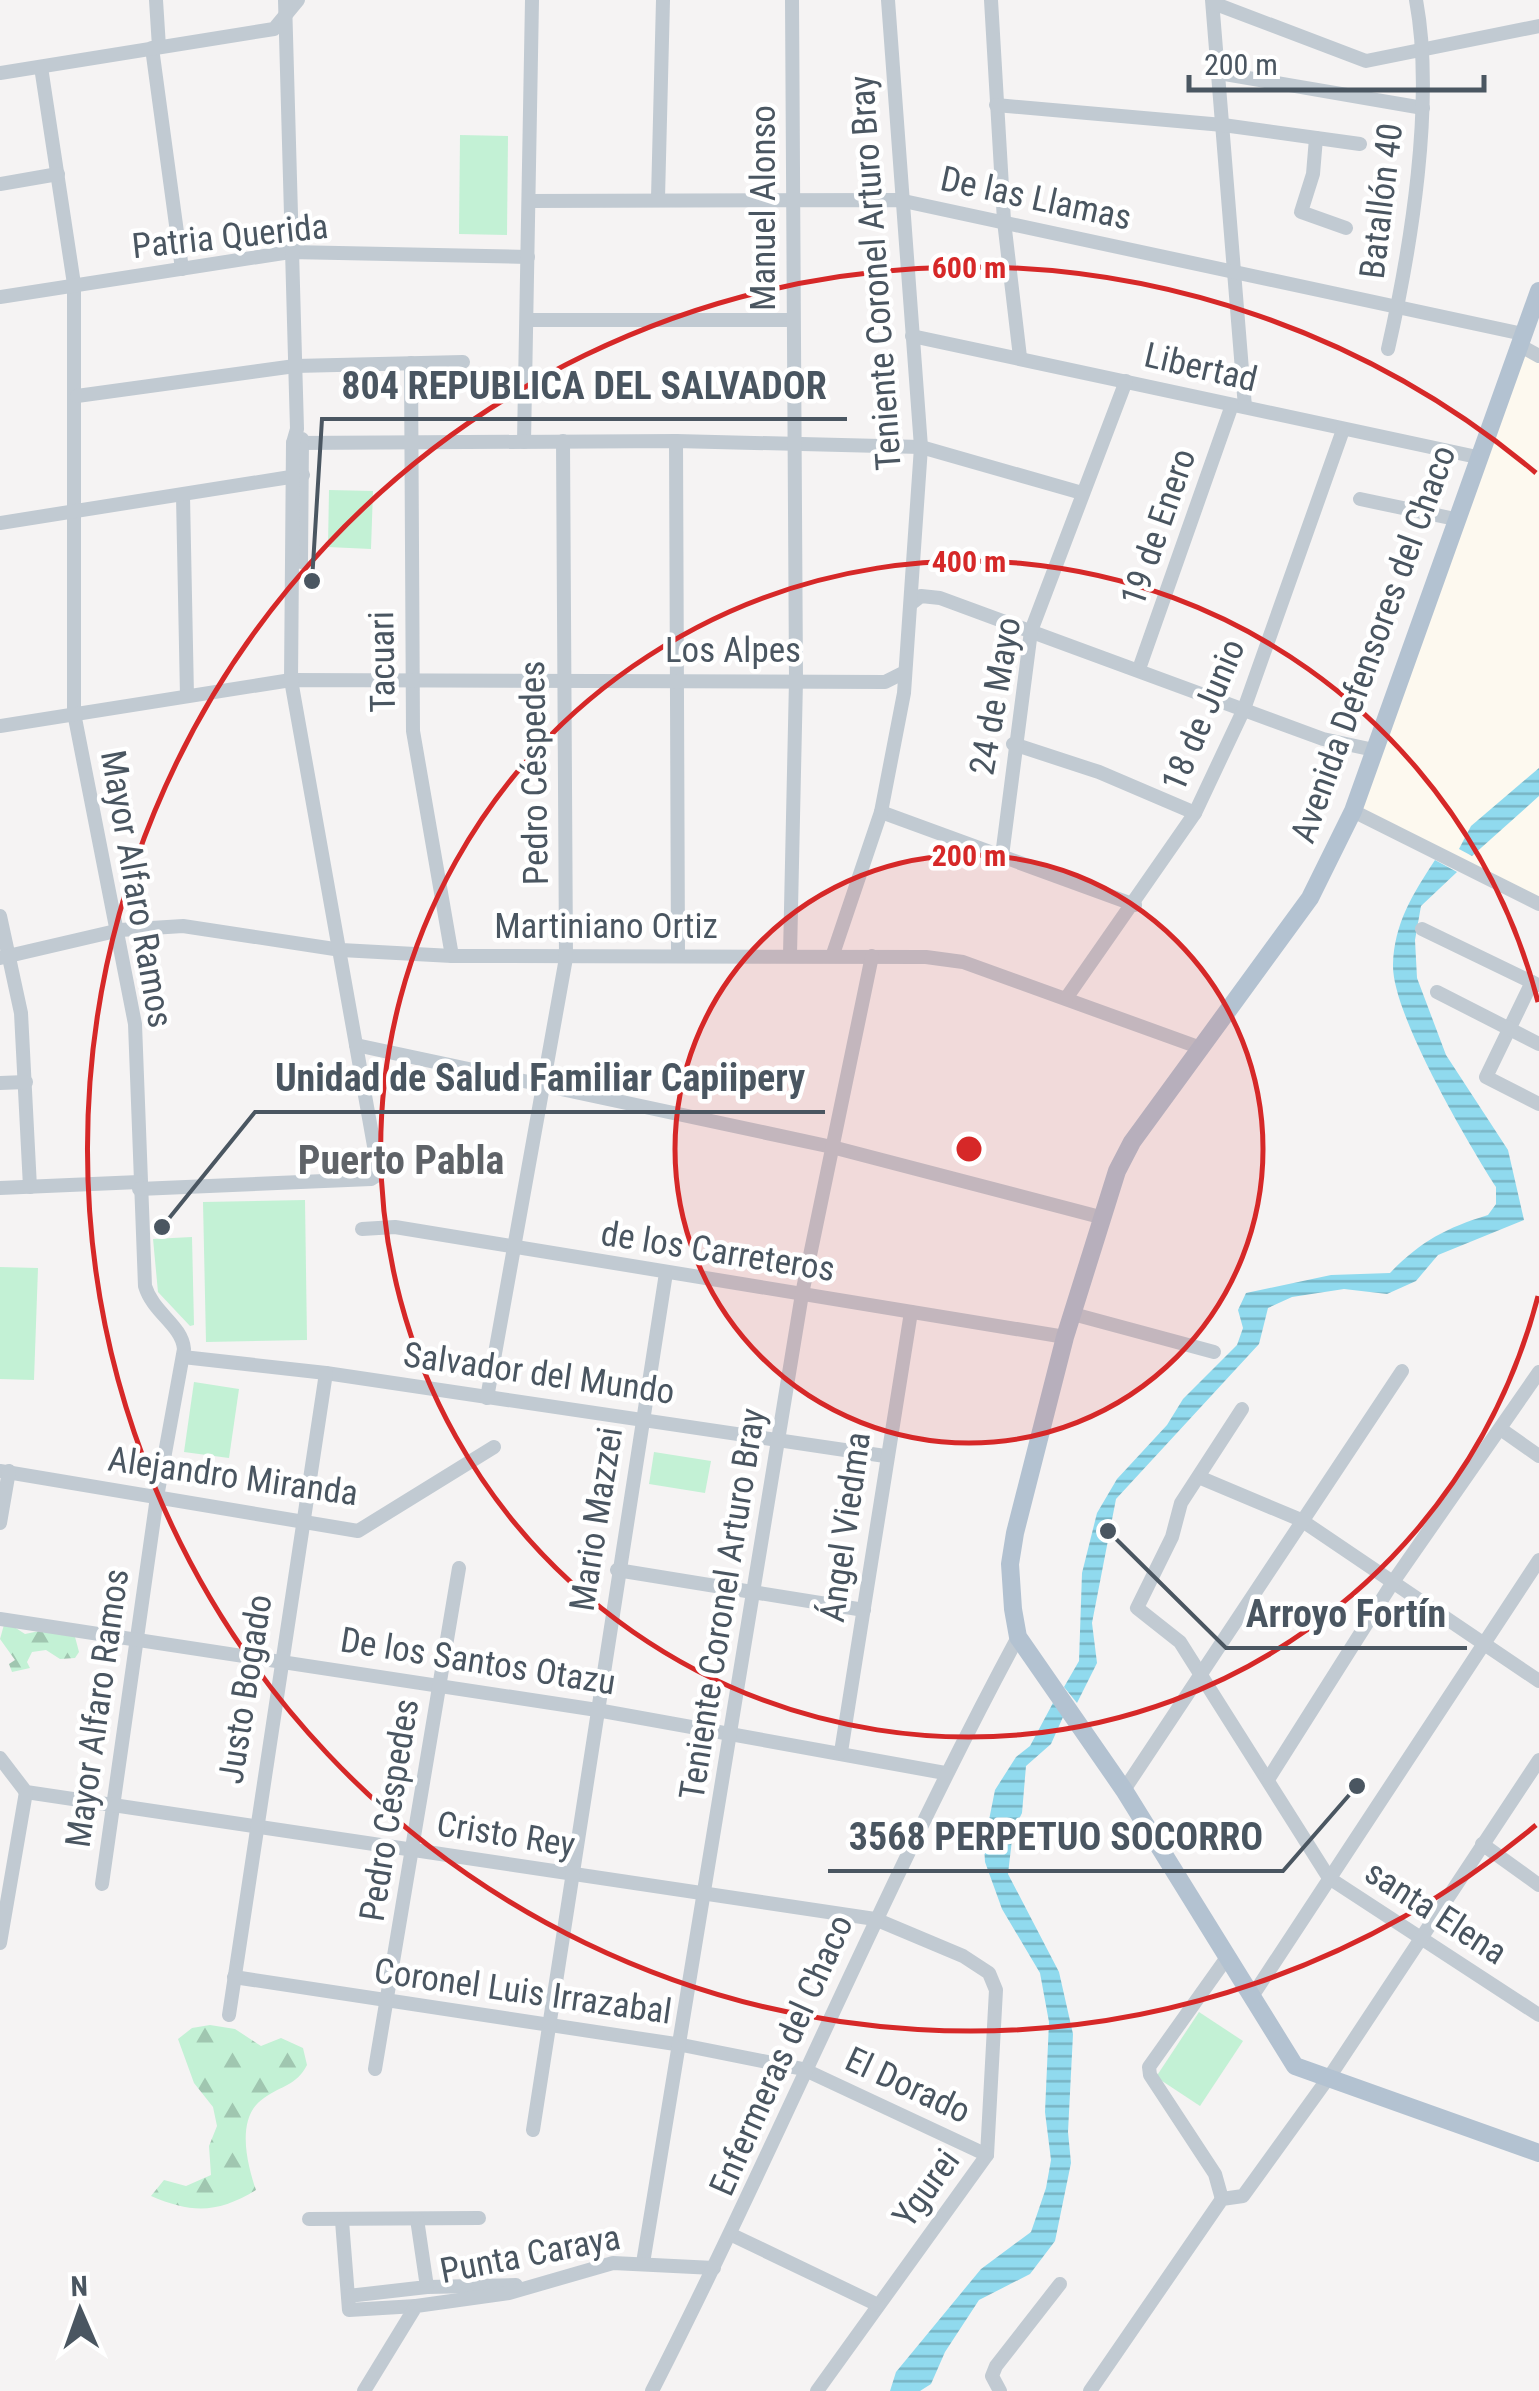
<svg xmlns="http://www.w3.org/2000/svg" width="1539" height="2391" font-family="'Roboto Condensed',sans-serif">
<defs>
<pattern id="forest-firs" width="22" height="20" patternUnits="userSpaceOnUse" patternTransform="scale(2.5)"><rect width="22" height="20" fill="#c3f1d5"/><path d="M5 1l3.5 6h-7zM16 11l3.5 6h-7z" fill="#a0c6b0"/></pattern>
<pattern id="water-rules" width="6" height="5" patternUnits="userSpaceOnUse" patternTransform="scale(2.5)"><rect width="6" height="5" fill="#90daee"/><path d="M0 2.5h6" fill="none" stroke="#78b4c4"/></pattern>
</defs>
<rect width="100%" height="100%" fill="#f5f3f3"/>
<polygon fill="#fdf9ef" points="1519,346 1539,357 1539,908 1350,811"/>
<g fill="url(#forest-firs)">
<polygon points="5,1621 25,1634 49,1629 74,1633 79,1652 75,1658 60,1659 46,1650 32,1652 27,1662 30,1668 12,1672 9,1664 15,1660 0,1639"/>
<path d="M210,2025L235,2029L261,2046L281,2038L303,2048L307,2065C296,2086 282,2085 264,2098C235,2117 247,2164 256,2190C218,2213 193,2214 151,2196L164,2180L186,2186L211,2175L209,2146L217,2126L213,2107L194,2083L178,2039L192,2028Z"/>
</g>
<g fill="#c3f1d5">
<polygon points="460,135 508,136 507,235 459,234"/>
<polygon points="329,490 373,491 371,549 328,547"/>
<polygon points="305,1200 307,1340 206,1342 203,1202"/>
<polygon points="192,1237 194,1325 190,1326 158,1292 153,1239"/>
<polygon points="0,1267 38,1268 34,1380 0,1379"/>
<polygon points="194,1382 239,1389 229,1458 184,1452"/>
<polygon points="654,1452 711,1461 705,1493 649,1484"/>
<polygon points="1199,2012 1243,2041 1200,2106 1156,2077"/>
</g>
<g fill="url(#water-rules)">
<polygon points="1539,768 1539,796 1472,856 1459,849 1471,826"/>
<path d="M1435,860L1457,872L1421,906L1415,940L1417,978L1446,1055L1508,1150L1524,1220L1438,1255L1416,1281L1387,1294L1344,1289L1292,1297L1268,1308L1259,1344L1116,1499L1092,1623L1097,1663L1077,1703L1064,1687L1079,1661L1082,1573L1097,1513L1117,1479L1167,1425L1183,1399L1237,1345L1243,1328L1238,1310L1246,1293L1331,1275L1390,1273C1421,1241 1446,1228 1488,1215L1496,1204V1187C1468,1143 1392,1014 1393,965C1394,923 1413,894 1435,860Z"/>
<polygon points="1054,1701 1063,1717 1051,1744 1026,1766 1022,1813 1013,1831 1008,1874 1059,1972 1073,2034 1068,2132 1071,2163 1055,2241 1030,2274 979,2300 945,2352 931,2384 920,2391 890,2391 896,2372 981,2269 1031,2232 1046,2188 1051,2160 1045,2112 1049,2022 1040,1973 1002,1909 985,1862 984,1845 995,1790 1016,1757 1030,1746"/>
</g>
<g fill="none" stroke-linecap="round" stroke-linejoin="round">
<g stroke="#c1cad2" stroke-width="14">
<polyline points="156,0 159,47"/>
<polyline points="991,0 1004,221 1020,357"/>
<polyline points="1212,0 1245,407"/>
<polyline points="1213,3 1366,61 1539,26"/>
<polyline points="152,48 182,269"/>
<path d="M41,67L74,284V713L135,1024L145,1286C153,1313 182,1325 184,1349L157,1497L102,1884"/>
<polyline points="0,73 274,29 298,0"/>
<polyline points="1219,73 1423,108"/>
<polyline points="996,105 1223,125 1360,144"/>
<polyline points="1316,138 1313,174 1301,212 1346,228"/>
<polyline points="0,184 58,174"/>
<polyline points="658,198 663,0"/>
<polyline points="529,201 899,200 1523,334"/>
<polyline points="0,297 290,252 528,257"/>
<polyline points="528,320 793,320"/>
<polyline points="912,336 1477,457"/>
<polyline points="1519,345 1539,356"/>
<path d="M1388,349C1411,248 1435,101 1416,0"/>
<polyline points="411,363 413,731 452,956"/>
<polyline points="77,396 295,366 463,362"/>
<polyline points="676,441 678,956"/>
<polyline points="524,442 532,0"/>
<polyline points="293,443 676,441 921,447 1082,493"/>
<polyline points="183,496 187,696"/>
<polyline points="1360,499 1455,519"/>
<polyline points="0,523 303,475"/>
<polyline points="301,562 302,439"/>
<polyline points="912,603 921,596 940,598 1323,739 1374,750"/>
<polyline points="1139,669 1232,405"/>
<polyline points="0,726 291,680 885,682 905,672"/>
<polyline points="1013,744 1099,772 1195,813"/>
<polyline points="1353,811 1539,904"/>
<polyline points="881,812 1135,905"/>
<polyline points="1002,856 1031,631 1126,381"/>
<polyline points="0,916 21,1013 30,1187"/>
<polyline points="1422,929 1538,985"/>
<polyline points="833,954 881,812 904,693 921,447 888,0"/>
<polyline points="790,955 796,680 792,0"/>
<polyline points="0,958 120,930 183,926 341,950 452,956 926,957 963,962 1201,1048"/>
<polyline points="1532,982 1486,1077 1539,1104"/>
<polyline points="1437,992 1539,1044"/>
<polyline points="1067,997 1195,813 1244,709 1343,430"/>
<polyline points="356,1045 832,1147 1100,1217"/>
<polyline points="0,1083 26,1082"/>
<polyline points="0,1188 139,1182"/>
<polyline points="139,1189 371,1179 379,1174 291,680 293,443 297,429 285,0"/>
<polyline points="362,1229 395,1227 1065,1337"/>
<polyline points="1073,1314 1214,1352"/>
<polyline points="183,1357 326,1373 885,1456"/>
<polyline points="487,1398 566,958 563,441"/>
<polyline points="1242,1409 1181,1503 1172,1537 1137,1608 1180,1642 1329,1878 1539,2015"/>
<polyline points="1502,1430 1539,1456"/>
<polyline points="0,1471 358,1531 494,1447"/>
<polyline points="1201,1478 1301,1520 1539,1681"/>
<polyline points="0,1523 9,1471"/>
<polyline points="617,1570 864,1610"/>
<polyline points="0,1619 597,1710 945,1773"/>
<polyline points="841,1752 911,1312"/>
<polyline points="0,1758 26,1792 875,1919 963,1956 989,1973 996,1990 987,2155 817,2391"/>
<polyline points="1269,1778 1393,1582 1539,1372"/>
<polyline points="1124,1790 1402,1371"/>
<polyline points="1482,1844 1539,1885"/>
<polyline points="0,1943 26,1792"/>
<polyline points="234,1977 682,2045 803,2069 987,2155"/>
<polyline points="1253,1995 1539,1560"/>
<polyline points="229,2015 326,1373"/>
<polyline points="375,2069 459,1568"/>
<polyline points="533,2130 666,1273"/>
<polyline points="1222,2199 1215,2174 1150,2075 1149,2067 1228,1956"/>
<polyline points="309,2219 479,2218"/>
<polyline points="342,2221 349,2310 416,2306"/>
<polyline points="732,2235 878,2305"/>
<polyline points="643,2263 802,1294 872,956"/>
<polyline points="427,2287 516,2285"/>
<polyline points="348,2296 427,2287 417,2219"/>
<polyline points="364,2391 416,2306 509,2293 613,2263 714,2268"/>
<path d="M652,2391C779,2142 885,1884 1018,1637"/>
<polyline points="1000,2391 992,2376 996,2366 1060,2284"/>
<polyline points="1090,2391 1222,2199 1243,2196 1334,2070 1539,1760"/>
</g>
<polyline stroke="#b3c2d1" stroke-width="18" points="1539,291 1353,811 1310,898 1132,1142 1117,1171 1065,1337 1015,1533 1010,1564 1013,1609 1018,1637 1124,1790 1295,2066 1539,2153"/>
</g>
<circle cx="969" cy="1149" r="294" fill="#d62828" fill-opacity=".12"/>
<g fill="none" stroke="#d62828" stroke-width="5">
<circle cx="969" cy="1149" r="294"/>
<path d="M1538 1296A588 588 0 1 1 1538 1002"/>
<path d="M1536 1825A882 882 0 1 1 1536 473"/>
</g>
<g text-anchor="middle" stroke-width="9" stroke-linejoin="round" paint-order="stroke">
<g font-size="35" fill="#4a5661" stroke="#fff">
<text transform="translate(1036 198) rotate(12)" y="12">De las Llamas</text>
<text transform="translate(1381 201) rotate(-83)" y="12">Batallón 40</text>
<text transform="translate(763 208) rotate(-90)" y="12">Manuel Alonso</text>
<text transform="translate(230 236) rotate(-6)" y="12">Patria Querida</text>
<text transform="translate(875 273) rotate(-94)" y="12">Teniente Coronel Arturo Bray</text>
<text transform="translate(1201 367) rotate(13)" y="12">Libertad</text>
<text transform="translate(1158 527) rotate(-71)" y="12">19 de Enero</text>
<text transform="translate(1373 644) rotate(-70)" y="12">Avenida Defensores del Chaco</text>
<text x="733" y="662">Los Alpes</text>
<text transform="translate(382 662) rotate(-91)" y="12">Tacuari</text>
<text transform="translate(995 696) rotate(-80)" y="12">24 de Mayo</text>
<text transform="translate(1203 715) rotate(-67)" y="12">18 de Junio</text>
<text transform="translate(534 773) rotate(-91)" y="12">Pedro Céspedes</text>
<text transform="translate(137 889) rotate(80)" y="12">Mayor Alfaro Ramos</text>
<text x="606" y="938">Martiniano Ortiz</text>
<text transform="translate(718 1251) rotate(9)" y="12">de los Carreteros</text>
<text transform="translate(539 1373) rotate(8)" y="12">Salvador del Mundo</text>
<text transform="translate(233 1476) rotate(8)" y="12">Alejandro Miranda</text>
<text transform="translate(596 1519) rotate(-81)" y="12">Mario Mazzei</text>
<text transform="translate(845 1527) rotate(-82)" y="12">Ángel Viedma</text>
<text transform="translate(722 1604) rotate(-81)" y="12">Teniente Coronel Arturo Bray</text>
<text transform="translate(478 1661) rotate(9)" y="12">De los Santos Otazu</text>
<text transform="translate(245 1689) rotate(-81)" y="12">Justo Bogado</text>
<text transform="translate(97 1708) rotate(-82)" y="12">Mayor Alfaro Ramos</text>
<text transform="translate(389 1810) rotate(-81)" y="12">Pedro Céspedes</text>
<text transform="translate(506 1834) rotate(9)" y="12">Cristo Rey</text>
<text transform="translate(1436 1912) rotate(33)" y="12">santa Elena</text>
<text transform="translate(523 1991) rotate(8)" y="12">Coronel Luis Irrazabal</text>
<text transform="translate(781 2055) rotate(-66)" y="12">Enfermeras del Chaco</text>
<text transform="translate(908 2085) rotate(25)" y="12">El Dorado</text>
<text transform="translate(926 2188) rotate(-54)" y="12">Ygurei</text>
<text transform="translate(530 2254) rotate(-11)" y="12">Punta Caraya</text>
</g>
<g font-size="40" font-weight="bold" fill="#5f6368" stroke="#fff">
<text x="401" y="1174">Puerto Pabla</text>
</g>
</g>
<circle cx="969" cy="1149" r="15" fill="#d62828" stroke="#fff" stroke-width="5"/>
<g font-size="30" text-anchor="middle" font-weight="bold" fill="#d62828" stroke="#fff" stroke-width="9" stroke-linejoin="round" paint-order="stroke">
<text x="969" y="278">600 m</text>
<text x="969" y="572">400 m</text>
<text x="969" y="866">200 m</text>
</g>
<path fill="none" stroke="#4a5661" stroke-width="4" d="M312 581L322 419H847M162 1227L255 1112H825M1108 1531L1226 1648H1467M1357 1786L1283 1871H828"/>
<g fill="#4a5661" stroke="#fff" stroke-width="4">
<circle cx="312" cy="581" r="10"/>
<circle cx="162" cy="1227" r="10"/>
<circle cx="1108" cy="1531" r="10"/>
<circle cx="1357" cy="1786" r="10"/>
</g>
<g font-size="38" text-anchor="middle" font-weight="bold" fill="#4a5661" stroke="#fff" stroke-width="9" stroke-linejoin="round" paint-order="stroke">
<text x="584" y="399">804 REPUBLICA DEL SALVADOR</text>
<text x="540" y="1091">Unidad de Salud Familiar Capiipery</text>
<text x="1346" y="1627">Arroyo Fortín</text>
<text x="1056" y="1850">3568 PERPETUO SOCORRO</text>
</g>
<g transform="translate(80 2311) rotate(358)" stroke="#ffffff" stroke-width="8" paint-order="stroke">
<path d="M0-8L18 38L0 25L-18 38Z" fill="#4a5661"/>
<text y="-15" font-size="28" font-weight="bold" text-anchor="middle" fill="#4a5661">N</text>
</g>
<path d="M1189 75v15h295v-15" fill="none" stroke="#4a5661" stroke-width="5"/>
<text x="1204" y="75" font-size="30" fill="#4a5661" stroke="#ffffff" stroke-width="8" paint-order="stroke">200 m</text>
</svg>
